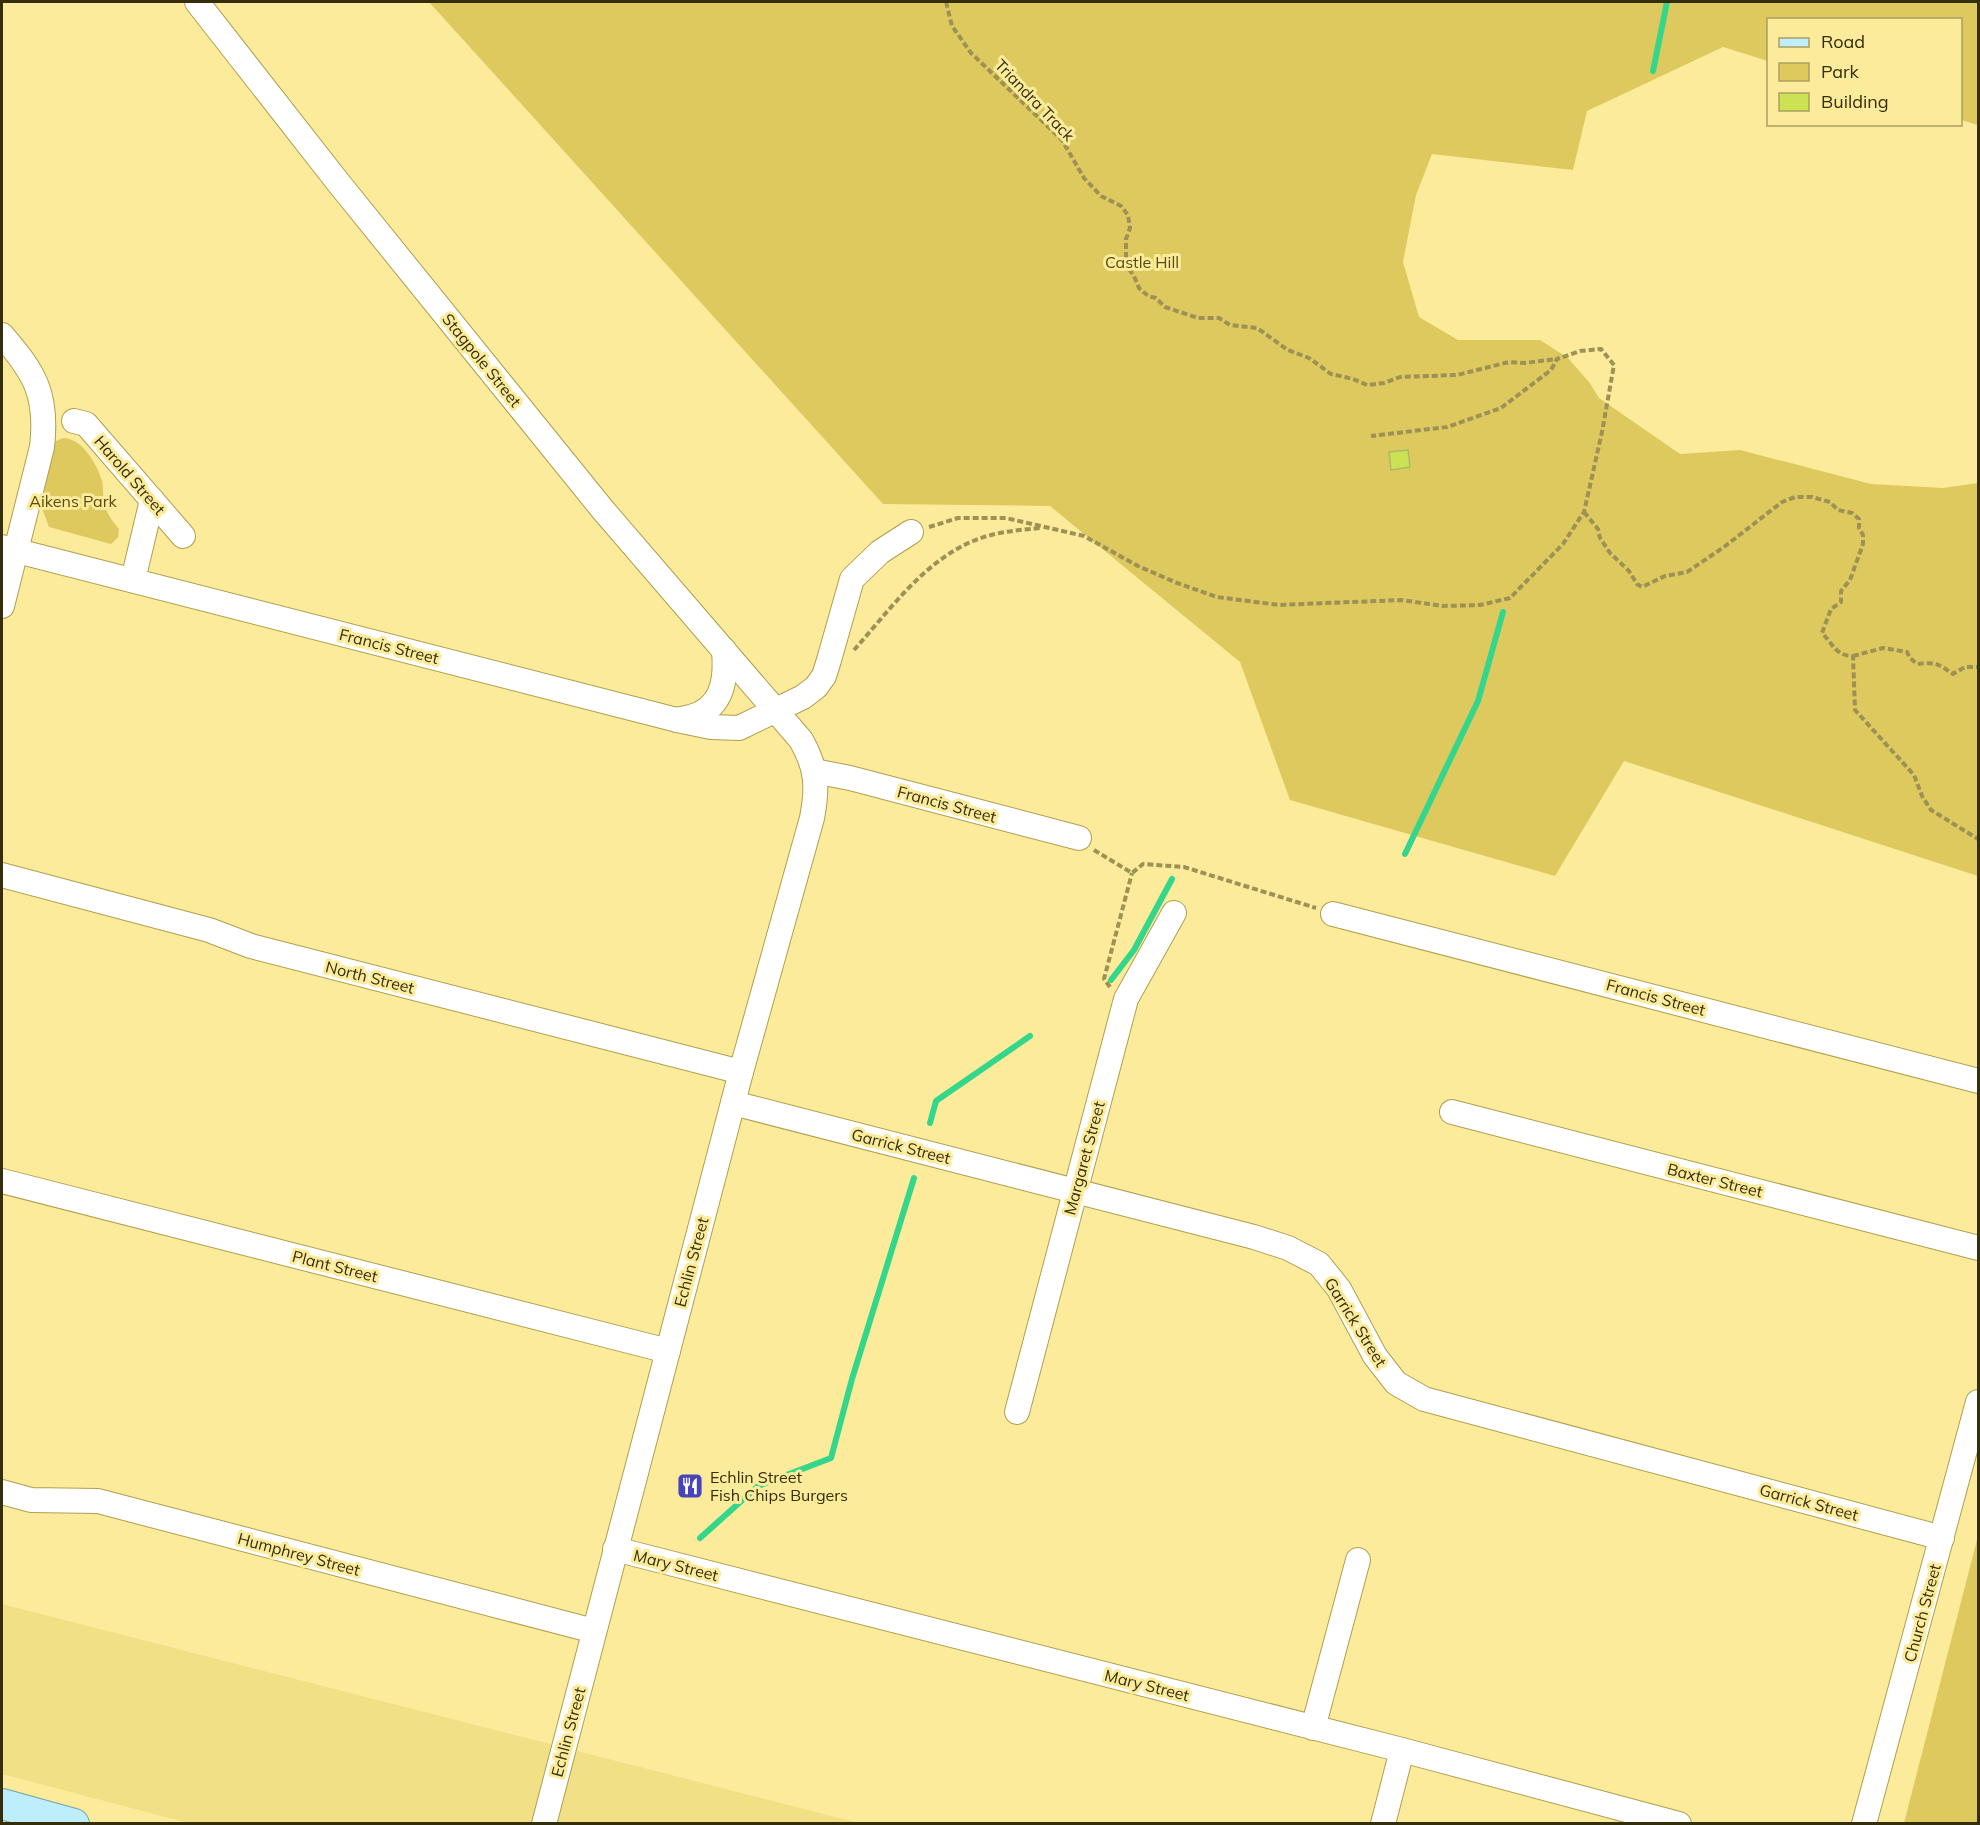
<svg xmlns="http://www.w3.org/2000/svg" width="1980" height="1825" font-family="Mulish,sans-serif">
<rect width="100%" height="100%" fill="#fceb9a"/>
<polygon fill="#f2e086" points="2,1604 859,1823 188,1823 2,1774"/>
<g fill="#dec95e">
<polygon points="429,2 1978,2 1978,125 1961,120 1960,20 1768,20 1768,61 1723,47 1587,111 1573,170 1432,154 1416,195 1403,262 1419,317 1458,340 1540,340 1568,358 1589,382 1599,398 1680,454 1740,450 1871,484 1943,488 1978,483 1978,876 1624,761 1555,876 1290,800 1240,662 1050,506 883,504"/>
<path d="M63,438C82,438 97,464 102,481C104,490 102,500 106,509C109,517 114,523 119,529L118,537L111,544L49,527L42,508L50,447L54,442Z"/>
<polygon points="1978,1536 1978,1823 1904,1823"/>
</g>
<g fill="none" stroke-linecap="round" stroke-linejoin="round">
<g stroke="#34d68c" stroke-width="6">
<polyline points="1653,71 1667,2"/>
<polyline points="1405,854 1478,701 1503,612"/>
<polyline points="1111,980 1134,950 1172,879"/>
<polyline points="930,1123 936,1101 1030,1036"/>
<polyline points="700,1538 758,1486 831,1458 852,1379 914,1178"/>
</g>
</g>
<polygon fill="#cbe353" stroke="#aab96c" stroke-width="1.5" points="1408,450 1410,467 1391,470 1389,452"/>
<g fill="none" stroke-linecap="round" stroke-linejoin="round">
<defs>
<g id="minor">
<path d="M197,2L337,181L603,510L801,740C817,768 818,787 812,818L741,1072L544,1824"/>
<path d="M2,335C35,373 48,395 42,447L2,606"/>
<polyline points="74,421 86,424 183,536"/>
<polyline points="2,547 677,720 711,727 739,728 803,697 816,687 824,676 829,660 852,579 880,552 911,532"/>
<polyline points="133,580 152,500"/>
<path d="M677,720C685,718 694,717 701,713C725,701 726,673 724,650"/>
<polyline points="814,771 850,778 1079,838"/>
<polyline points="2,875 209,930 251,946 741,1072"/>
<polyline points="1333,914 1978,1081"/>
<polyline points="733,1103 1254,1237 1288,1248 1319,1264 1339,1289 1375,1356 1396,1383 1424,1399 1942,1538"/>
<polyline points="1452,1112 1978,1248"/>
<polyline points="2,1181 668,1351"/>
<polyline points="1017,1412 1126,999 1174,913"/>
<polyline points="2,1492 31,1500 98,1501 594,1631"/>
<polyline points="615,1549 1402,1750 1679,1824"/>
<polyline points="1313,1728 1358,1560"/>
<polyline points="1383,1824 1402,1750"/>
<polyline points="1864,1824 1978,1402"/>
</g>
<polyline id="major" points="2,1804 74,1824"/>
</defs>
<use href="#minor" stroke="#af9f4f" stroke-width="26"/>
<use href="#major" stroke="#72a3a6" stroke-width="32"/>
<g stroke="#9d9156" stroke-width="4" stroke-dasharray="6 3" stroke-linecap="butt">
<polyline points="946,2 952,26 971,53 1062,140 1084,178 1101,196 1121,206 1128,215 1130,228 1126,239 1126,265 1134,276 1139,288 1148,296 1156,298 1165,307 1198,318 1219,318 1230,325 1257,328 1288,350 1309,358 1331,374 1353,379 1367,385 1384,383 1400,377 1457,375 1509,362 1524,363 1557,359"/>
<path d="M1584,512L1598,529L1600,538L1610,553L1629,571L1637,584L1642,587L1665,576L1687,572L1724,547L1782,502L1795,497H1812L1830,502L1838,510L1852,513L1859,519V528L1863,535V544L1850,580L1841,591V602L1831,609L1822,633C1833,644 1836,656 1853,656L1855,710L1914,775L1922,796L1931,810L1978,839"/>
<polyline points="929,527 958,518 1006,518 1084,536 1138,566 1177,583 1217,597 1279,605 1401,600 1443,606 1480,605 1510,598 1563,544 1584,512 1602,432 1614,365 1601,349 1580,351 1557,359 1551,370 1501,408 1447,427 1371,436"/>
<path d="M854,650C889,611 923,562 973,541C994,532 1018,530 1041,528"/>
<path d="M1853,656L1883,648L1907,652L1910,658L1917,664C1936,662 1937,663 1953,674L1965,667H1978"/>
<polyline points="1094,850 1132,873 1143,864 1184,867 1316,908"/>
<polyline points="1110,987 1104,979 1132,873"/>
</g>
<use href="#minor" stroke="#fff" stroke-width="24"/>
<use href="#major" stroke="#beeefb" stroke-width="30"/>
</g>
<defs>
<symbol id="restaurant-square" viewBox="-11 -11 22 22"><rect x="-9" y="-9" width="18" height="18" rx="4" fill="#4744ba" stroke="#fceb9a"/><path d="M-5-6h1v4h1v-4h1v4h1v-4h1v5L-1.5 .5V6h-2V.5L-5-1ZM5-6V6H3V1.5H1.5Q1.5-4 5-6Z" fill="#fff"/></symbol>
</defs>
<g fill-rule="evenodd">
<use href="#restaurant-square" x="675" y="1471" width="30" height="30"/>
</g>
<g text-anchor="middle" stroke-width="6" stroke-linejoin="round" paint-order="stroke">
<g font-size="16" fill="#342e0b" stroke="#fceb9a">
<text transform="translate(1035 100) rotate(46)" y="6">Triandra Track</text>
<text transform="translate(482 360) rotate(51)" y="6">Stagpole Street</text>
<text transform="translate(130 475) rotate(49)" y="6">Harold Street</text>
<text transform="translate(389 646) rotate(14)" y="6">Francis Street</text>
<text transform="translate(947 804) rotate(15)" y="6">Francis Street</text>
<text transform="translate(370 977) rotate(14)" y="6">North Street</text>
<text transform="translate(1656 997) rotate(15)" y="6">Francis Street</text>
<text transform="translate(901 1146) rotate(14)" y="6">Garrick Street</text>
<text transform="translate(1084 1158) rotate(-75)" y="6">Margaret Street</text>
<text transform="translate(1715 1180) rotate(14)" y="6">Baxter Street</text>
<text transform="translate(691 1262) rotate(-75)" y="6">Echlin Street</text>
<text transform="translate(335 1266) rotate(14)" y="6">Plant Street</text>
<text transform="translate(1356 1322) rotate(58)" y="6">Garrick Street</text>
<text transform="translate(1809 1502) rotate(15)" y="6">Garrick Street</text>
<text transform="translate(299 1554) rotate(15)" y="6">Humphrey Street</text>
<text transform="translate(676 1565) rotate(14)" y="6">Mary Street</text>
<text transform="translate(1922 1613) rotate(-75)" y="6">Church Street</text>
<text transform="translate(1147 1685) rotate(14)" y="6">Mary Street</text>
<text transform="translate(568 1732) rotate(-75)" y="6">Echlin Street</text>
</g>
<g font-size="16" fill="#574c0d" stroke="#fceb9a">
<text x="1142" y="268">Castle Hill</text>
<text x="73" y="507">Aikens Park</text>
</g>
<g font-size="16" fill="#342e0b" stroke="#fceb9a" text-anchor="start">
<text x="710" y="1483">Echlin Street<tspan x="710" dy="18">Fish Chips Burgers</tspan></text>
</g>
</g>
<rect width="1980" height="1825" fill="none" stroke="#342e0b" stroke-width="6"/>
<rect x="1767" y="18" width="195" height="108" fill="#fceb9a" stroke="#ac9f61" stroke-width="1.5"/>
<rect x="1779" y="38" width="30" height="9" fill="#beeefb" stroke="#ac9f61" stroke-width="1.5"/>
<text x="1821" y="48" font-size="18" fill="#342e0b">Road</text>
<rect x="1779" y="63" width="30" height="18" fill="#dec95e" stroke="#ac9f61" stroke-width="1.5"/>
<text x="1821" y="78" font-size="18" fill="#342e0b">Park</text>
<rect x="1779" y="93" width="30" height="18" fill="#cbe353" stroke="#ac9f61" stroke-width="1.5"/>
<text x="1821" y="108" font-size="18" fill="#342e0b">Building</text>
</svg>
